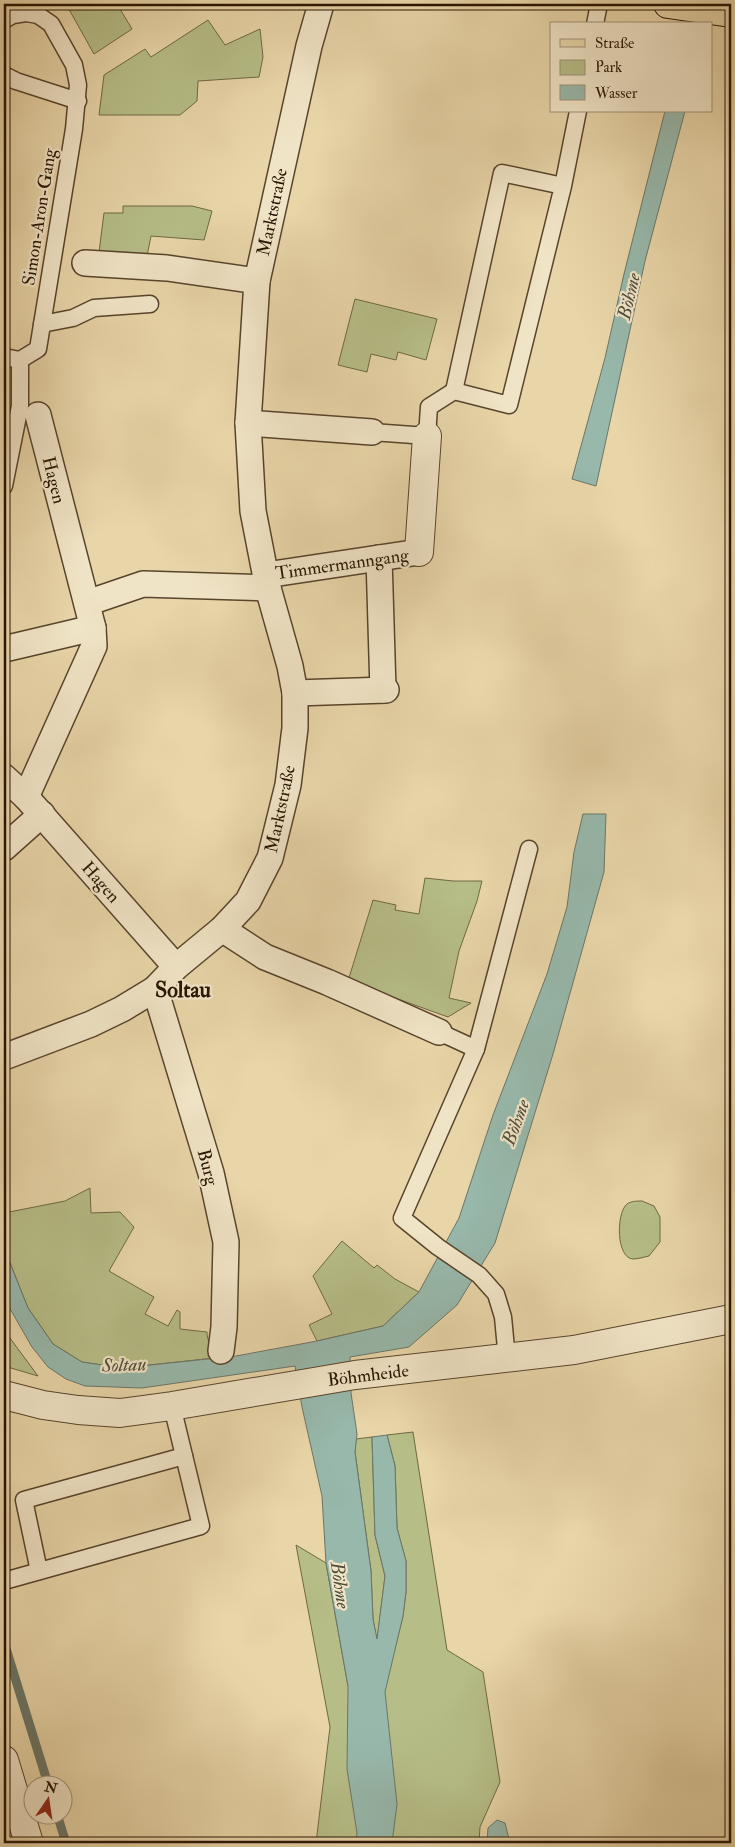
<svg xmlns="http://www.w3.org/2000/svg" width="735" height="1847" font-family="'IM FELL Double Pica',serif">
<rect width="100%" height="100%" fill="#e8d5a8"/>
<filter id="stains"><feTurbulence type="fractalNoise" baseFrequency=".004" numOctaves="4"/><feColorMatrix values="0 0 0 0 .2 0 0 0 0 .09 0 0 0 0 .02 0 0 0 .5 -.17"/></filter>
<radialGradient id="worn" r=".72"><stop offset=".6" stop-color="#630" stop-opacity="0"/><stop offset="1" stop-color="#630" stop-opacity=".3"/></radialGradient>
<g fill="#b6bd87" stroke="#6f6844">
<polygon points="66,4 117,4 132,29 94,54"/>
<polygon points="208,20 225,45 260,29 263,57 259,77 198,81 197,101 180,115 99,115 104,75 145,49 151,57"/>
<polygon points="123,206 192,206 212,211 204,240 151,236 147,256 99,252 104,213 123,213"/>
<polygon points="355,299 437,319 426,360 398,352 396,360 371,354 367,372 338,365"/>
<polygon points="425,878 453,881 482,881 477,901 459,951 449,998 471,1003 448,1017 348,981 373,900 396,905 395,910 419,914"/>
<path d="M90,1188L91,1213L120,1212L134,1227L109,1271L154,1297L145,1314L168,1326L177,1310L180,1312V1329L207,1332C207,1342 213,1348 214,1358L122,1368L82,1362L53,1344L28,1308L4,1248V1213L65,1201Z"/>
<path d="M642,1201L654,1206L660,1217V1242L649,1256C644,1257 638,1259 633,1259C616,1258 616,1213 627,1204C631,1201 638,1201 642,1201Z"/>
<polygon points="342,1241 374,1268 377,1265 395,1279 419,1292 383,1326 317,1341 309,1325 332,1314 313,1276"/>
<polygon points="4,1330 38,1376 4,1366"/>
<polygon points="413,1432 447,1650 483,1672 500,1782 480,1827 479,1843 316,1843 330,1727 296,1545 326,1563 348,1686 384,1692 403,1616 406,1592 406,1561 397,1528 395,1466 387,1435"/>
<polygon points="372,1437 375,1535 385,1576 377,1641 373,1619 371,1571 355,1452 356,1439"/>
</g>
<g fill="#97b8ab" stroke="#6b7667">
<polygon points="665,111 685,111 645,261 596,486 572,479 605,358 624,274"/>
<polygon points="583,814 606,814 604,872 553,1054 495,1243 457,1305 409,1347 350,1357 351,1393 357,1434 355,1452 371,1571 373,1619 377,1639 385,1576 375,1535 372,1437 387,1435 395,1466 397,1528 406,1561 406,1592 403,1616 385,1692 397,1804 392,1843 356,1843 357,1833 347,1769 348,1686 326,1563 322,1496 302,1407 295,1366 142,1388 85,1386 66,1379 48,1367 32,1347 9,1307 4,1286 4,1248 28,1308 53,1344 82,1362 122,1368 236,1356 317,1341 383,1326 419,1292 459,1218 493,1115 547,974 567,907 574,852"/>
<polygon points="497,1820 505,1823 509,1839 513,1843 487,1843 488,1828"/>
</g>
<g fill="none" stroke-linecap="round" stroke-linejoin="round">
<g stroke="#6b7667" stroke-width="9">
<polyline points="4,1642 48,1784"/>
<polyline points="57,1814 66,1843"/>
</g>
<defs>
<g id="service">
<polyline points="4,20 13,15 26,13 38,15 51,24 74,65 78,85 74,129 38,349 20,360"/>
<polyline points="595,24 599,4"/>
<polyline points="4,75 16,81 78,101"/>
<polyline points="563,186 502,173 454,391 509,405 563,186 578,111"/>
<polyline points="42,324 73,318 94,308 150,304"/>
<polyline points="4,357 20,360"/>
<polyline points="372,432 427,436 429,407 454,391"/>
<polyline points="4,486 20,406 20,360"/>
<polyline points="439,1032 476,1049"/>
<polyline points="507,1359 503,1317 496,1294 479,1275 438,1247 402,1218 476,1049 529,849"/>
<polyline points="39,1571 24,1500 184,1456"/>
<polyline points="4,1581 201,1526 172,1406"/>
</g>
<g id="pedestrian">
<polyline points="85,263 167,268 257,281"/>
<polyline points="248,423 372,432"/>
<polyline points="379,558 383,690"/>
<polyline points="266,575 419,552"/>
<polyline points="87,603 143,584 268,588"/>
<polyline points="4,649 93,628"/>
<polyline points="295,693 386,690"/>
<polyline points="4,777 26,797 176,967"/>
<polyline points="26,797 94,646 93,628 38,415"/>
<polyline points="4,848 42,814"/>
<polyline points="222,929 265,957 327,982 439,1032"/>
<polyline points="155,989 211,1173 226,1242 224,1327 221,1351"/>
<polyline points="4,1057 91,1024 122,1009 155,989 176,967 222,929 248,901 270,858 288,785 295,728 295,693 290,666 268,588 253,511 248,423 257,281 309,46 321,4"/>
</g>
<g id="minor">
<polyline points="419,552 427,436"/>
<polyline points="4,1395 43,1405 78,1410 120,1413 172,1406 355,1375 574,1350 731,1319"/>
<polyline points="4,1760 29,1843"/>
</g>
<polyline id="primary" points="668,4 731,13"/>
</defs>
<use href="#service" stroke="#58442c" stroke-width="19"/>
<use href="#pedestrian" stroke="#58442c" stroke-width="28"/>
<use href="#minor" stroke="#58442c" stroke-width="30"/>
<use href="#primary" stroke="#281402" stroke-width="30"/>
<use href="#service" stroke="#f0e4c6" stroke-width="16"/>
<use href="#pedestrian" stroke="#f0e4c6" stroke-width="25"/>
<use href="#minor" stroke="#f0e4c6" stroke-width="28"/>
<use href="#primary" stroke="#e8d5a8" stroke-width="28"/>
</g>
<g text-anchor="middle" stroke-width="4.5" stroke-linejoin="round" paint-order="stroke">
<g font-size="18" fill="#281402" stroke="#f0e4c6">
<text transform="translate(272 212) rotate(-78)" y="6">Marktstraße</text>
<text transform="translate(39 217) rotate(-81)" y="6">Simon-Aron-Gang</text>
<text transform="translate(54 480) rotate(76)" y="6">Hagen</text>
<text transform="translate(342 564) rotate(-8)" y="6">Timmermanngang</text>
<text transform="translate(280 809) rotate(-78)" y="6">Marktstraße</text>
<text transform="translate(101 882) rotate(49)" y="6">Hagen</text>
<text transform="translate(208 1167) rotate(75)" y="6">Burg</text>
<text transform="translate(368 1375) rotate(-7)" y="6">Böhmheide</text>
</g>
<g font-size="19" font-style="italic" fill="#4f4d3d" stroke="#f0e4c6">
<text transform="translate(628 296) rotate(-77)" y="7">Böhme</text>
<text transform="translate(515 1122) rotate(-70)" y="7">Böhme</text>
<text transform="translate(124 1364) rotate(-2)" y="7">Soltau</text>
<text transform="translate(341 1585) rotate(82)" y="7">Böhme</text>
</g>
<g font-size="22" font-weight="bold" fill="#281402" stroke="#f0e4c6">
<text x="183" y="997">Soltau</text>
</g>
</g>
<rect width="735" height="1847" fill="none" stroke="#e8d5a8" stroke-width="20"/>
<rect x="5" y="5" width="725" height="1837" fill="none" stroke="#281402" stroke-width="2.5"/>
<rect x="10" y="10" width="715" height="1827" fill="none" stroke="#281402"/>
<rect x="550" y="22" width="162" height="90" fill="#f0e4c6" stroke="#a09178"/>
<rect x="560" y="39" width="25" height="8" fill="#e8d5a8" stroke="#a09178"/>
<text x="595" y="48" font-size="15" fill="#281402">Straße</text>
<rect x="560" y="60" width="25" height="15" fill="#b6bd87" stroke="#a09178"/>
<text x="595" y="72" font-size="15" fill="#281402">Park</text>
<rect x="560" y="85" width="25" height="15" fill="#97b8ab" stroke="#a09178"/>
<text x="595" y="98" font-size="15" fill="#281402">Wasser</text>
<g transform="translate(48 1800) rotate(13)"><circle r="24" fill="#f0e4c6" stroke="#a09178"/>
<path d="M0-4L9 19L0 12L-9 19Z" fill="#8f2418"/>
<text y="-8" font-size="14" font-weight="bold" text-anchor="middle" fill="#281402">N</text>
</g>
<rect width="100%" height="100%" filter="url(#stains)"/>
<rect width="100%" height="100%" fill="url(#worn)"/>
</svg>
